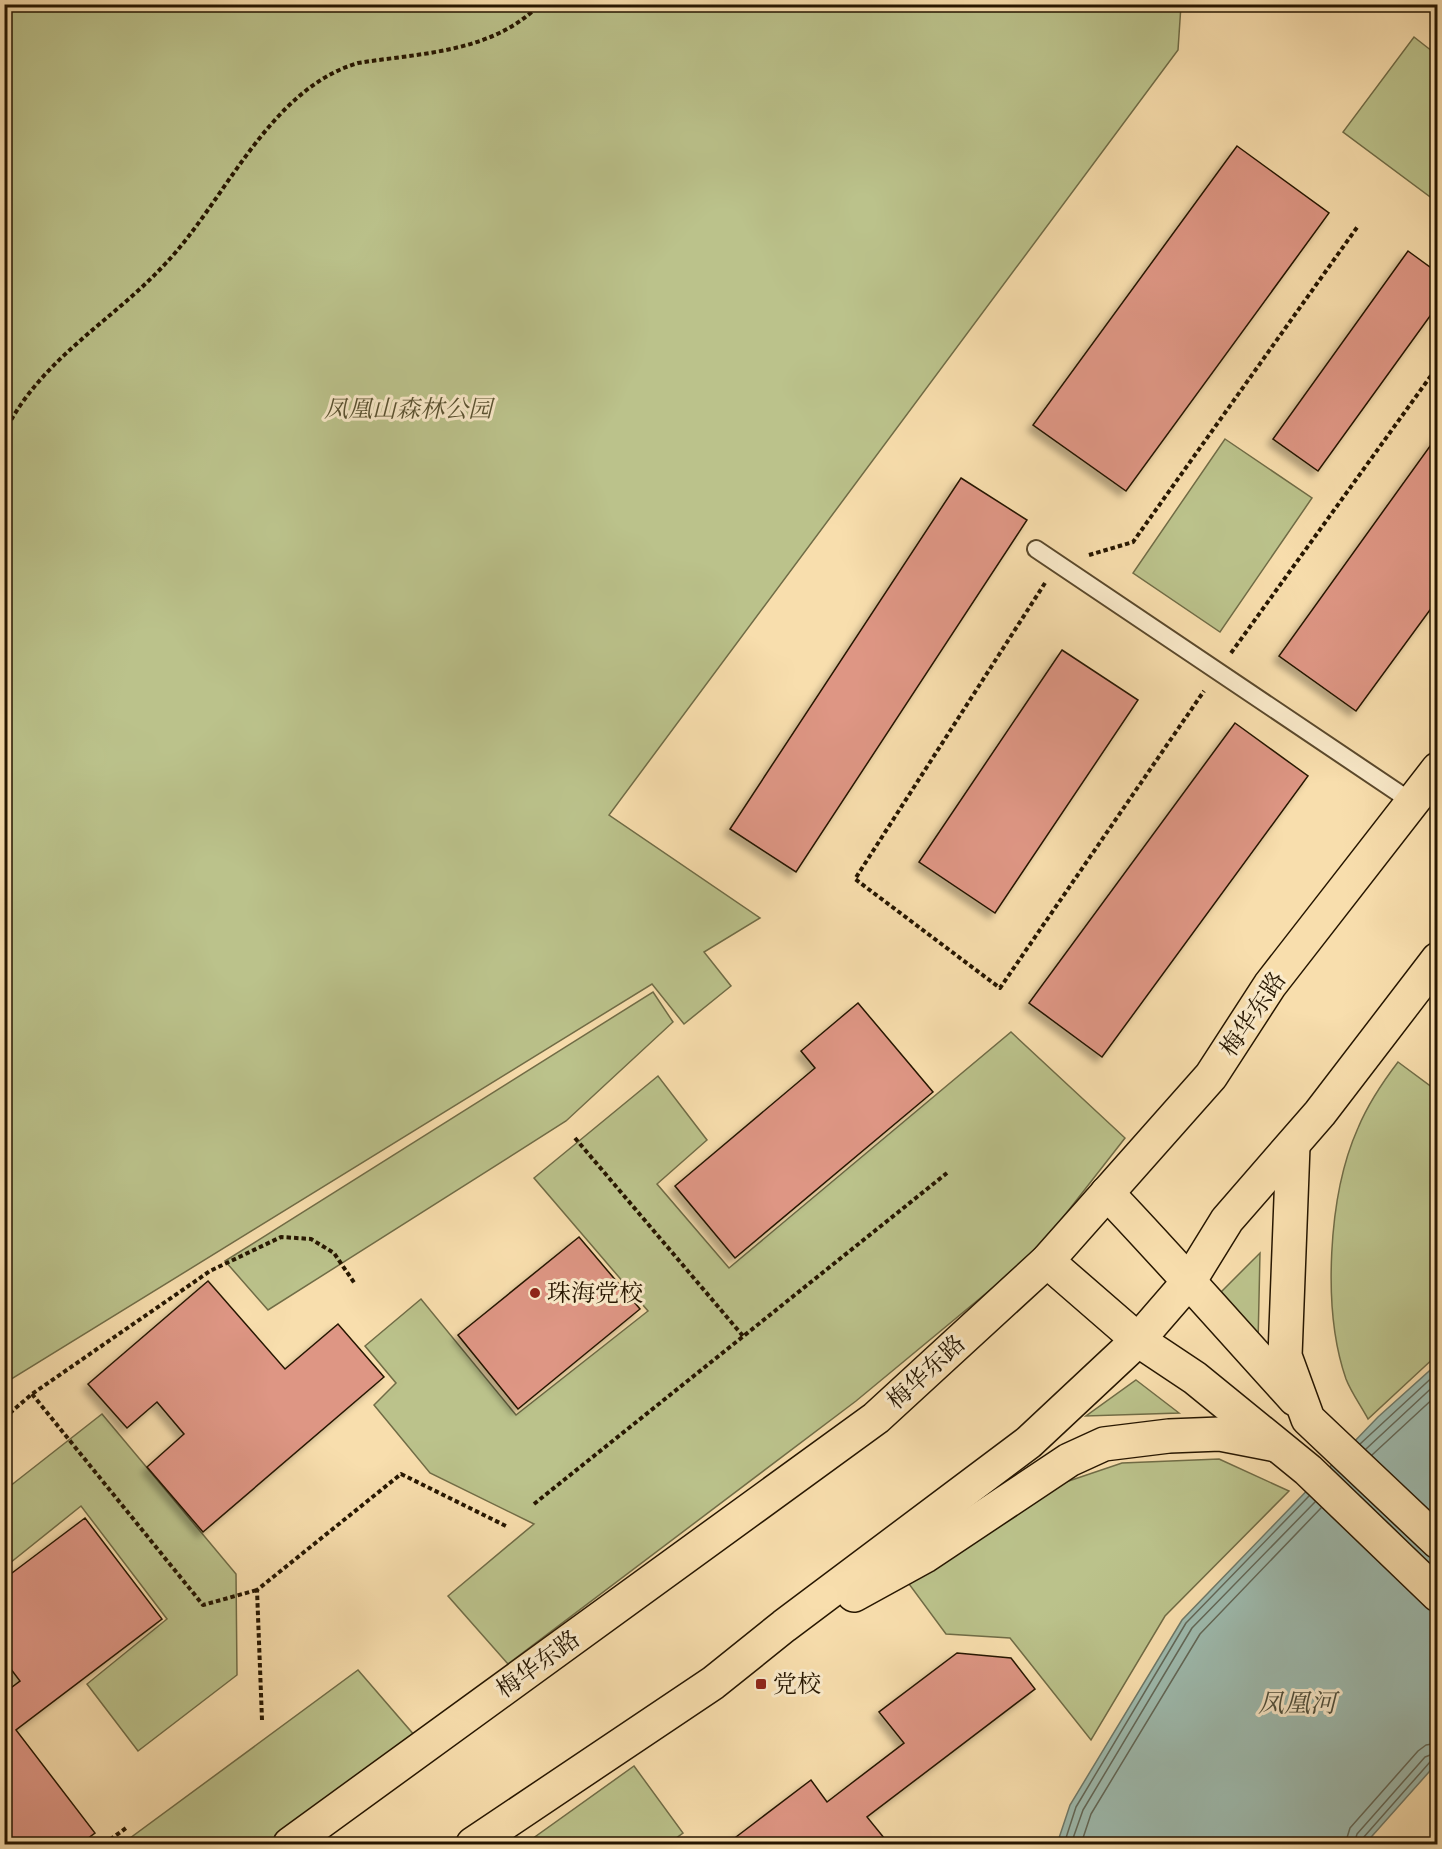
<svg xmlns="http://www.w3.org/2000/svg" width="1442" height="1849" font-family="'IM FELL DW Pica','Noto Serif SC',serif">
<defs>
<filter id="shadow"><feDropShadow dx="-5.5" dy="5.5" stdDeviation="3" flood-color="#0004"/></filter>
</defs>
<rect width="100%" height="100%" fill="#f8dead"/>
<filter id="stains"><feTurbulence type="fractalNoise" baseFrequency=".00333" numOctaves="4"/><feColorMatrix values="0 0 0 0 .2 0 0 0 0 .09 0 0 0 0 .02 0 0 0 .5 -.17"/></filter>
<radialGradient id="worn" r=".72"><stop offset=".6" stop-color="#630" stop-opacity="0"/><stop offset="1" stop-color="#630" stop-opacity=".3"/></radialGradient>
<g fill="#bbc28b" stroke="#706c46" stroke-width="1.5">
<polygon points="5,4 1181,5 1178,50 609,815 760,918 704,952 731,986 684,1024 652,984 5,1383"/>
<polygon points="1414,37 1437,55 1437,202 1343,132"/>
<polygon points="1225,439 1312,498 1220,632 1133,573"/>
<polygon points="653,992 673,1022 566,1121 268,1310 225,1261"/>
<polygon points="1011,1032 1125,1138 1036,1252 856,1401 508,1664 448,1596 534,1524 430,1473 374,1405 396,1383 365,1346 421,1299 516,1415 648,1311 534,1178 658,1076 707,1140 657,1184 729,1268"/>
<path d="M1398,1062L1437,1091V1355L1368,1419C1361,1406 1351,1392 1346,1379C1322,1310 1328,1195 1358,1128C1368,1104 1382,1083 1398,1062Z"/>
<polygon points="1260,1253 1258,1344 1219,1294"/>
<polygon points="1136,1380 1179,1413 1086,1416"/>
<polygon points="102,1414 236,1574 237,1675 138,1751 87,1684 167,1619 81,1506 5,1567 5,1490"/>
<polygon points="1219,1459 1289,1491 1165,1616 1091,1740 1010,1638 946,1634 909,1584 1054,1486 1122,1463"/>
<polygon points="358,1670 415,1736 270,1844 122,1844"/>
<polygon points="634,1766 683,1833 668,1844 525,1844"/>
</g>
<polygon fill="#9ebbaf" stroke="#6e7969" stroke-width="1.5" points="1437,1364 1437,1763 1365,1844 1057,1844 1070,1805 1182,1620 1378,1417"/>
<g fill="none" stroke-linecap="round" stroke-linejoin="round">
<g stroke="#626858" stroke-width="1.5">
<polyline points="1360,1444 1438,1372"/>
<polyline points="1366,1449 1438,1382"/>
<polyline points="1372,1455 1438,1394"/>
<polyline points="1064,1844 1076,1807 1186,1623 1309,1496"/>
<polyline points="1071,1844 1083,1810 1192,1628 1315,1502"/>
<polyline points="1081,1844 1091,1814 1200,1634 1321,1508"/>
<polyline points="1345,1844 1350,1828 1418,1751 1426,1745 1438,1743"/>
<polyline points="1354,1844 1357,1834 1425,1757 1438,1752"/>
<polyline points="1361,1844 1363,1838 1430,1762 1438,1759"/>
</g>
</g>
<g fill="#de9684" stroke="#261600" stroke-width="1.5" filter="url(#shadow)">
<polygon points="1237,146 1329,213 1126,491 1033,425"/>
<polygon points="1408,251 1438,273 1438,305 1318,471 1273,439"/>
<polygon points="1438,435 1438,599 1356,711 1279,656"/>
<polygon points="961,478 1027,520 796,872 730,829"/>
<polygon points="1062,650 1138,700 995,913 919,862"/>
<polygon points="1235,723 1308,776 1102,1057 1029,1003"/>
<polygon points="858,1003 933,1092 735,1258 675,1186 815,1068 801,1051"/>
<polygon points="579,1237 640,1309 518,1409 458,1335"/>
<polygon points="208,1281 285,1369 338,1324 384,1377 203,1532 147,1467 184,1434 157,1402 127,1428 88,1384"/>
<polygon points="85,1518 162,1619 16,1730 95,1833 80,1844 4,1844 4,1693 20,1681 4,1660 4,1579"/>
<polygon points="957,1653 1011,1658 1035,1689 867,1817 889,1844 742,1844 736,1837 811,1780 827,1802 904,1743 879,1712"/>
</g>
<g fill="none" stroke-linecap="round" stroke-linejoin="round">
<defs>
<polyline id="lane" points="1036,549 1412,802"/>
<g id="primary">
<polyline points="1293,1146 1285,1356 1308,1419 1438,1542"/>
<path d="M1107,1193C1171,1260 1232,1330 1295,1399"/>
<polyline points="1047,1261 1138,1340 1195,1378 1308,1470 1438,1595"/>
<polyline points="854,1595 925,1556 1069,1460 1104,1444 1169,1436 1220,1434 1276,1445"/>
<polyline points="290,1844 876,1418 1047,1261 1211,1076 1270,985 1438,769"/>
<polyline points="473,1844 713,1683 784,1626 1029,1442 1138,1340 1190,1280 1227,1220 1320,1113 1438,959"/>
</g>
</defs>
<use href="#lane" stroke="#5a482b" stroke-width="20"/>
<use href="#primary" stroke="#261600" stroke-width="36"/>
<g stroke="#261600" stroke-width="4" stroke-dasharray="4.5 3" stroke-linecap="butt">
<path d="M4,433C42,357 112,322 166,263C225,201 269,89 358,63C420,53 493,53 540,4"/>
<polyline points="1089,555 1133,542 1358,226"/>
<polyline points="1045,583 855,879 1000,988 1204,691"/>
<polyline points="1231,653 1438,366"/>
<polyline points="575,1138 743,1336"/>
<polyline points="32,1394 203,1605 257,1590"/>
<polyline points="4,1418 32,1394 210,1271 281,1237 311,1239 334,1253 355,1284"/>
<polyline points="534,1504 947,1173"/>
<polyline points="262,1720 257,1590 401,1474 506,1526"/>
<polyline points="104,1844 126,1828"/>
</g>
<use href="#lane" stroke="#faeaca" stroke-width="16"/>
<use href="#primary" stroke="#f8dead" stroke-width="33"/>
</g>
<g fill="#8f2418" stroke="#faeaca" stroke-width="2">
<circle cx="535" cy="1293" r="6"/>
<rect x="755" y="1678" width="12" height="12" rx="3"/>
</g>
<g text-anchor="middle" stroke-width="6" stroke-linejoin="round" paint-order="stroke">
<g font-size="24" font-style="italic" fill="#5a5231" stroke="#faeaca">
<text x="408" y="417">凤凰山森林公园</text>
</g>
<g font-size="24" fill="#261600" stroke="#faeaca">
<text transform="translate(1253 1014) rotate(-56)" y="8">梅华东路</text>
<text transform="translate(926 1372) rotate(-43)" y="8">梅华东路</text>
<text transform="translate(538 1664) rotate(-36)" y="8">梅华东路</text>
</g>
<g font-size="24" fill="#261600" stroke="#faeaca" text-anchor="start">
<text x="547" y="1301">珠海党校</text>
<text x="773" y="1692">党校</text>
</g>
<g font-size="26" font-style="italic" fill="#50503d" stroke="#faeaca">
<text x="1297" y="1712">凤凰河</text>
</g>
</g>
<rect width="1442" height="1849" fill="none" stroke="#f8dead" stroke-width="24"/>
<rect x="6" y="6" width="1430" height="1837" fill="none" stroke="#261600" stroke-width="3"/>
<rect x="12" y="12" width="1418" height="1825" fill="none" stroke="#261600" stroke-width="1.5"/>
<rect width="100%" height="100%" filter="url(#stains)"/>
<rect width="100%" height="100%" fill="url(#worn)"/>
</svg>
